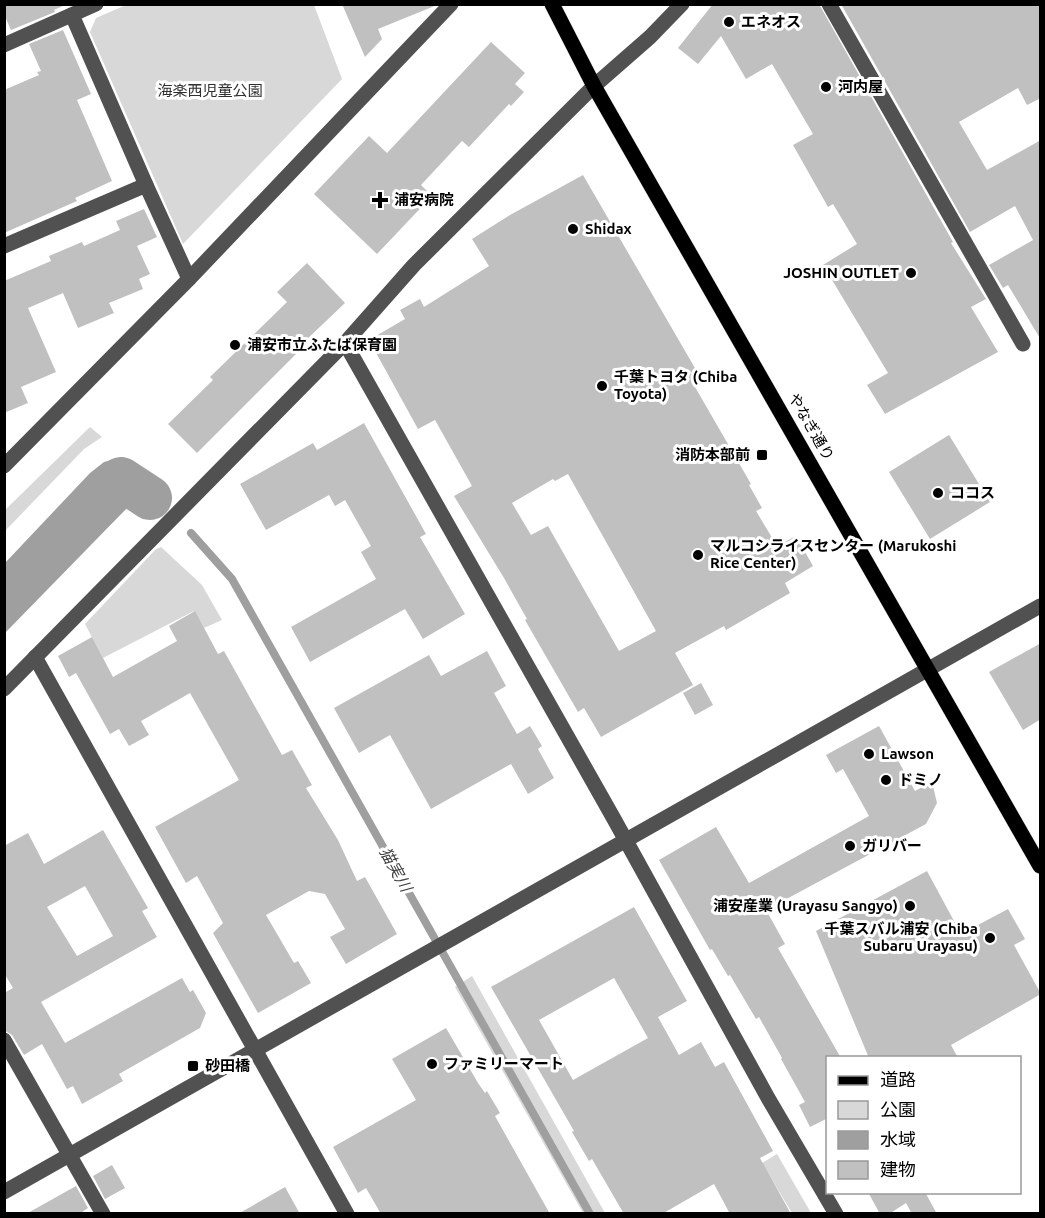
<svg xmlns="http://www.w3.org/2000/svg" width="1045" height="1218" font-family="Ubuntu,'Noto Sans JP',sans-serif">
<rect width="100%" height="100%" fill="#fff"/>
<g fill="#d8d8d8">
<polygon points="126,5 314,5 342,79 183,244 90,32 96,18"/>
<polygon points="90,427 102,437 84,449 5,531 5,510"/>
<polygon points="161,547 202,585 222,620 204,628 194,611 103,658 85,624 156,549"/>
<polygon points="472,976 605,1213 583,1213 455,987"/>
<polygon points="777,1154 811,1213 792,1213 762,1163"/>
</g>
<polygon fill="#9f9f9f" points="122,457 139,466 156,481 129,506 5,633 5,563 90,473 104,462"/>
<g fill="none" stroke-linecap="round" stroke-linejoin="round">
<polyline stroke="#9f9f9f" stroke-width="8" points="191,533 232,579 590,1214"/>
<polyline stroke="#9f9f9f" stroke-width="44" points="97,504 121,479 150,498"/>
</g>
<g fill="#c0c0c0" fill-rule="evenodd">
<polygon points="4,4 67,4 54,10 55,12 11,30 4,14"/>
<polygon points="342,4 436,4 437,5 378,29 382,39 365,57"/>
<polygon points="713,4 819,4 953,242 951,243 986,299 971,307 998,352 885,414 867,385 888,373 823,265 857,244 833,204 828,207 793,145 813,134 772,64 746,79 721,36 698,64 678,48"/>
<polygon points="841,4 1041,4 1041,98 1027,105 1018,88 959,122 987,170 1041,140 1041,340 1008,285 1003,288 989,265 1033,240 1015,206 970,232"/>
<polygon points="63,30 91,94 77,100 112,181 75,198 77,201 4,233 4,90 39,75 37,72 41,71 29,44"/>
<polygon points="491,42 525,73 515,84 524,92 511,106 509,104 469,147 462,141 421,185 432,196 377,254 314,194 369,136 387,153"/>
<path d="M583,175L699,375L691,380L751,484L749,485L762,508L756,511L777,546L796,536L813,566L785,583L790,593L726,630L724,626L675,653L693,685L601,737L584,708L578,712L525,620L527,619L504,578L454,496L472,486L435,420L418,429L369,340L405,319L400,310L420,299L424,307L489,266L472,239L510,215ZM568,474L656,631L619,651L548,526L531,535L512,503L553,479L555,481Z"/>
<polygon points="144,209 157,237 137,246 150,274 139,279 143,289 109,303 114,313 78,328 63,293 28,308 56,372 21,387 28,403 4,413 4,281 51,261 49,256 82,242 84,246 120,230 116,221"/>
<polygon points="307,263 345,303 304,342 306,344 197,453 168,424 213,380 210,377 287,302 277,292"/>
<polygon points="364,423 426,534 420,537 465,614 423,639 405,609 310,662 291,627 376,579 361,552 371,546 345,500 335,506 329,495 266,530 240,484 313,443 317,450"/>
<polygon points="949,435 990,502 930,539 889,472"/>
<polygon points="195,611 218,654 224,651 282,755 292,750 312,785 306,788 338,840 357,881 365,877 397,934 346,964 330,937 345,929 325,894 309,891 266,915 294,963 298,961 311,983 258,1013 213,933 223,923 197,876 186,883 155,827 239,780 190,693 141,721 149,735 129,746 119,729 110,734 76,673 69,677 58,656 92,637 113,677 177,641 169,626"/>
<polygon points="1041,643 1041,719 1023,730 989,672"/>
<polygon points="487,651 506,686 494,693 517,734 530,726 542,746 538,749 554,778 528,794 511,764 431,809 390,735 359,753 334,708 429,655 441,676"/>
<polygon points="701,683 713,705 695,715 683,693"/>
<polygon points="879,726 915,791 932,782 937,803 926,824 766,910 785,944 778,948 841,1058 828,1058 828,1118 810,1127 799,1105 805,1102 781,1059 782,1058 759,1017 756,1019 730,975 728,976 712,949 710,950 659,860 716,827 749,883 869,816 843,769 836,773 826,755"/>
<path d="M103,830L148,908L142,911L157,937L41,1002L65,1043L182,978L190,992L193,990L206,1013L200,1028L119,1074L123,1081L82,1104L73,1086L67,1089L42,1044L24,1055L12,1035L4,1030V993L13,988L4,973V846L28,833L44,864ZM85,886L113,936L77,956L47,907Z"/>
<polygon points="927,871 961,934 1008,909 1025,939 1014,945 1041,994 951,1045 958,1058 869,1058 816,931"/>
<path d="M634,907L687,1001L658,1017L679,1055L701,1042L715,1067L724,1062L773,1151L760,1158L791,1214H730L714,1184L662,1214H624L592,1159L589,1161L572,1132L574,1131L491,987ZM614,978L648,1038L573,1080L539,1020Z"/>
<polygon points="446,1028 478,1083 485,1093 487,1091 500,1113 495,1116 550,1214 381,1214 366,1188 358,1193 333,1147 416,1100 392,1059"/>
<polygon points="112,1165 125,1188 105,1199 93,1176"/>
<polygon points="76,1186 88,1208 79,1214 26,1214"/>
<polygon points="285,1187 300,1214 238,1214"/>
<polygon points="868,1192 925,1192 937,1214 912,1214 906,1203 889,1214 880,1214"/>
</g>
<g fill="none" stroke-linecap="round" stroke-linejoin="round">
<defs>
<polyline id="major" points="552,4 594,86 1040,866"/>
</defs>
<use href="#major" stroke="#dbdbdb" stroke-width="16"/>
<g stroke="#515151" stroke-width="15">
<polyline points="829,4 1023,344"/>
<polyline points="72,15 146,185 189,279"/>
<polyline points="4,45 96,4"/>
<polyline points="4,246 146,185"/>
<polyline points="345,343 614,819 768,1098 836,1214"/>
<polyline points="4,466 189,279 451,4"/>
<polyline points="35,657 347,1214"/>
<polyline points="4,689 345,343 414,265 594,86 650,37 682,4"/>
<polyline points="4,1040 103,1214"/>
<polyline points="4,1192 1040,606"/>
</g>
<use href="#major" stroke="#000" stroke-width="15"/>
</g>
<g fill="#000" stroke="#fff" stroke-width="2">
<circle cx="729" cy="22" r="6"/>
<circle cx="826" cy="87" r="6"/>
<path d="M377 191h6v6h6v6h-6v6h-6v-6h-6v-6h6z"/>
<circle cx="573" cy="229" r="6"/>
<circle cx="911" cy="273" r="6"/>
<circle cx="235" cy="345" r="6"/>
<circle cx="602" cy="386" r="6"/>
<rect x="756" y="449" width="12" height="12" rx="3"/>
<circle cx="938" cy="493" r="6"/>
<circle cx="698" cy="555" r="6"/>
<circle cx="869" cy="754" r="6"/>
<circle cx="886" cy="780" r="6"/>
<circle cx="850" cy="846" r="6"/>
<circle cx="910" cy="906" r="6"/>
<circle cx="990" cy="938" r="6"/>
<circle cx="432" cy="1064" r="6"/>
<rect x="187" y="1060" width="12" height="12" rx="3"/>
</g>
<g text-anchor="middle" stroke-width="6" stroke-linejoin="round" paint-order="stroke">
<g font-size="15" font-weight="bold" fill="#000" stroke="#fff" text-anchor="start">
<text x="741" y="27">エネオス</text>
<text x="838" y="92">河内屋</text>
<text x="394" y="205">浦安病院</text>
<text x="585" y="234">Shidax</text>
<text x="899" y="278" text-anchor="end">JOSHIN OUTLET</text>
<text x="247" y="350">浦安市立ふたば保育園</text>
<text x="614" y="382">千葉トヨタ (Chiba<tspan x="614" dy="17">Toyota)</tspan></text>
<text x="750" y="460" text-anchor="end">消防本部前</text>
<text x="950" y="498">ココス</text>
<text x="710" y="551">マルコシライスセンター (Marukoshi<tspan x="710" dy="17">Rice Center)</tspan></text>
<text x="881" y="759">Lawson</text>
<text x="898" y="785">ドミノ</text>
<text x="862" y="851">ガリバー</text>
<text x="898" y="911" text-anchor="end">浦安産業 (Urayasu Sangyo)</text>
<text x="978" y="934" text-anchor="end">千葉スバル浦安 (Chiba<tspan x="978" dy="17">Subaru Urayasu)</tspan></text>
<text x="444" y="1069">ファミリーマート</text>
<text x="205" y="1071">砂田橋</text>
</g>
<g font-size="15" fill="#2f2f2f" stroke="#fff">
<text x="210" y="96">海楽西児童公園</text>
</g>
<g font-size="15" fill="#000" stroke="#fff">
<text transform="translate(811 427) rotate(60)" y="5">やなぎ通り</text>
</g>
<g font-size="16" font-style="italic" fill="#404040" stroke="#fff">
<text transform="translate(396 869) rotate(61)" y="6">猫実川</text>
</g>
</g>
<rect width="1045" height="1218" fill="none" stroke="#000000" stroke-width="12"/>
<rect x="826" y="1056" width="195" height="138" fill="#ffffff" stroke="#999999" stroke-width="1.5"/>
<rect x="838" y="1076" width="30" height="9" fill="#000000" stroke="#999999" stroke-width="1.5"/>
<text x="880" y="1086" font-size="18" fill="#000000">道路</text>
<rect x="838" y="1101" width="30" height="18" fill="#d8d8d8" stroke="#999999" stroke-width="1.5"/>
<text x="880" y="1116" font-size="18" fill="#000000">公園</text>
<rect x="838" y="1131" width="30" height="18" fill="#9f9f9f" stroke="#999999" stroke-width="1.5"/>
<text x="880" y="1146" font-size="18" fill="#000000">水域</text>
<rect x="838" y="1161" width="30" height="18" fill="#c0c0c0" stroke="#999999" stroke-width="1.5"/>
<text x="880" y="1176" font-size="18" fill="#000000">建物</text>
</svg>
